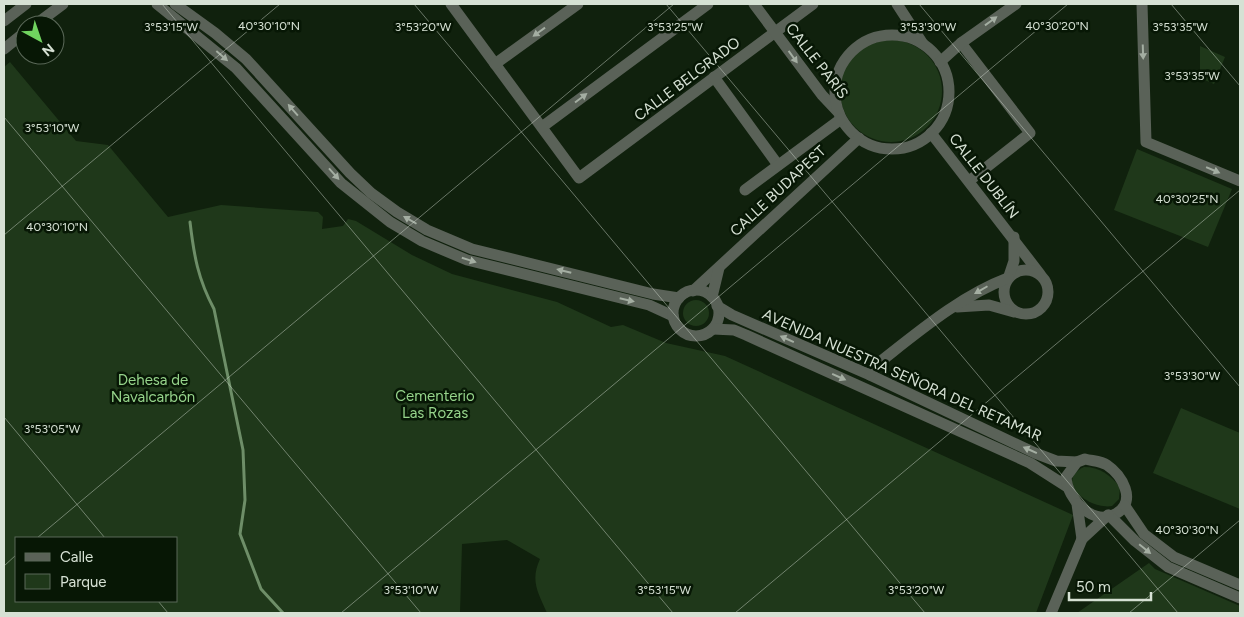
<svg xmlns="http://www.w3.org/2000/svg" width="1244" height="617" font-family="Figtree,sans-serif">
<rect width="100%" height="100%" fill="#10210d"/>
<g fill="#1f381a" fill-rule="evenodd">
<circle cx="891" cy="91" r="51"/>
<polygon points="1200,46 1225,57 1214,84 1200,78"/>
<path d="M10,62L76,141L108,145L168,217L221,205L318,212L323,217L322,229L343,226L348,219L356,221L412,255L452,274L557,302L611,327L623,325L666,343L725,356L1073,515L1036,613H547C538,592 530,581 540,559L507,540L462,544L460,613H4V67ZM16,538H176V601H16Z"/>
<polygon points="1137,149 1232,189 1208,247 1114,210"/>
<circle cx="696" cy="313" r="13"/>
<polygon points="1181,408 1240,433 1240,509 1153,473"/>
<path d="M1084,467C1100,467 1110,475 1120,487L1119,499L1112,506C1090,510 1053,482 1084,467Z"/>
<polygon points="1149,563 1155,569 1240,606 1240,613 1077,613"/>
</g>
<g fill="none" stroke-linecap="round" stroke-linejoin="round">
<path stroke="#6e8e68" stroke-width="3" d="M190,222C194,256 198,279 214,309L243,450L245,500L240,534L261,589L283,613"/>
<g stroke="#5a6258" stroke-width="11">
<polyline points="157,4 236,68 341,183 390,222 422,241 467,260 649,305 673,316"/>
<polyline points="175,4 215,33 246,59 350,173 371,193 397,212 427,230 472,249 653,294 679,298"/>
<polyline points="451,4 579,178 813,4"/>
<polyline points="754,4 822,95 839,113"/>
<polyline points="897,4 923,44"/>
<polyline points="1142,4 1146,142 1240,181"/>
<polyline points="4,21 26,4"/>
<polyline points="35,25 63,4"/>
<circle cx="892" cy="92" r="57"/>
<polyline points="961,43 1030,133 969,181"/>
<polyline points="4,49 25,32"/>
<polyline points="940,62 961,43 1016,4"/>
<polyline points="495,64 578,4"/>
<polyline points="714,77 778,165"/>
<polyline points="542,127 708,4"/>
<polyline points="931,133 1040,274"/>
<polyline points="745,190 841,119"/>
<circle cx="1026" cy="292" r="22"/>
<polyline points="1009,276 1014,261 1014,237"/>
<circle cx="696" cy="313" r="23"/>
<polyline points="693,291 859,138"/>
<polyline points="712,297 719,268"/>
<polyline points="717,306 732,315 870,375 1035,453 1056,461 1077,462"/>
<polyline points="957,307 989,305 1014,312"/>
<polyline points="713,329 734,330 746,335 1030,463 1066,486"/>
<path d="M870,375L876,365C917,333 960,296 1008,278"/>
<path d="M1085,459C1093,461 1101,461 1107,465C1122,475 1137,501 1117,513C1094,528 1067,499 1066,477L1077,462Z"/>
<polyline points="1077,504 1082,539"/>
<polyline points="1125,506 1144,534 1174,557 1240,585"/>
<polyline points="1109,515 1135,541 1168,567 1240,598"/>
<polyline points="1051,613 1082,539 1108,515"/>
</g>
</g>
<defs><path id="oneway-solid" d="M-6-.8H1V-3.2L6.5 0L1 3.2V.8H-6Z" transform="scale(1.25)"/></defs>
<g fill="#a4aea2">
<use href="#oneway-solid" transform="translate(991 21) rotate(-36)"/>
<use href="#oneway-solid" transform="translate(539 32) rotate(144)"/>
<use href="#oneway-solid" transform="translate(1143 52) rotate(88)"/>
<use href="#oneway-solid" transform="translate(222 56) rotate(41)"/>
<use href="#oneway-solid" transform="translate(793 57) rotate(54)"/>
<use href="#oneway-solid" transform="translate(581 98) rotate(-37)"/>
<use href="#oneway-solid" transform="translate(293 110) rotate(-131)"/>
<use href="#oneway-solid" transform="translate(1213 170) rotate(23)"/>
<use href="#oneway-solid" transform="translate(334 174) rotate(48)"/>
<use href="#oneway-solid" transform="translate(410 220) rotate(-150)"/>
<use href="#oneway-solid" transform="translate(469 260) rotate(17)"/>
<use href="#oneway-solid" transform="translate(564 271) rotate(-166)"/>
<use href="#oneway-solid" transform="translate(981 290) rotate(150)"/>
<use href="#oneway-solid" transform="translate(627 300) rotate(13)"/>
<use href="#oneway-solid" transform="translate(787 339) rotate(-156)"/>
<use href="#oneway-solid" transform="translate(839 377) rotate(24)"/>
<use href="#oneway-solid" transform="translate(1030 450) rotate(-156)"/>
<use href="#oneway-solid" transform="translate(1145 549) rotate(39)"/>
</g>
<path fill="none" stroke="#d6e1d4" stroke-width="1" stroke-opacity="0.45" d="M162,4L673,613M414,4L925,613M666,4L1178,613M919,4L1240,387M1171,4L1240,86M4,117L421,613M4,235L280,4M4,417L105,538M37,538L674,4M4,566L16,555M158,601L168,613M341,613L1068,4M735,613L1240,190M1129,613L1240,520"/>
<g text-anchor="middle" stroke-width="5" stroke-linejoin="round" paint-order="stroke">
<g font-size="15" fill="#d6e1d4" stroke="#071705">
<text transform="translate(817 61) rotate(52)" y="5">CALLE PARÍS</text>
<text transform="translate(687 79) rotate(-37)" y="5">CALLE BELGRADO</text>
<text transform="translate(984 176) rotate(52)" y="5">CALLE DUBLÍN</text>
<text transform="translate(778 191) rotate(-43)" y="5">CALLE BUDAPEST</text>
<text transform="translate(902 375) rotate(24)" y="5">AVENIDA NUESTRA SEÑORA DEL RETAMAR</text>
</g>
<g font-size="15" fill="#96d48b" stroke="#071705">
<text x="153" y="385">Dehesa de<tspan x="153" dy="17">Navalcarbón</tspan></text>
<text x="435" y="401">Cementerio<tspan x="435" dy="17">Las Rozas</tspan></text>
</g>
</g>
<g font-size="12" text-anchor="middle" fill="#d6e1d4" stroke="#071705" stroke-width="5" stroke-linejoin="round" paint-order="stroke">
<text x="269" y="30">40°30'10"N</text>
<text x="1057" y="30">40°30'20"N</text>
<text x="1180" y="31">3°53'35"W</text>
<text x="171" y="31">3°53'15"W</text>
<text x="423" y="31">3°53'20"W</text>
<text x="675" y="31">3°53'25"W</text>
<text x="928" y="31">3°53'30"W</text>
<text x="1192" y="80">3°53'35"W</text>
<text x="52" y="132">3°53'10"W</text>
<text x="1187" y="203">40°30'25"N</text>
<text x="57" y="231">40°30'10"N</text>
<text x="1192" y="380">3°53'30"W</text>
<text x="52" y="433">3°53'05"W</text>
<text x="1187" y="534">40°30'30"N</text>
<text x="411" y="594">3°53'10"W</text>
<text x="664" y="594">3°53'15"W</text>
<text x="916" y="594">3°53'20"W</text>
</g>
<rect width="1244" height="617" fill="none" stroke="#d6e1d4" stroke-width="10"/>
<rect x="15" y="537" width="162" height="65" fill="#071705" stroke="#5a6858"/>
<rect x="25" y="553" width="25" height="8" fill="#5a6258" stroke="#5a6858"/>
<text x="60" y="562" font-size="15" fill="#d6e1d4">Calle</text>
<rect x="25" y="574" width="25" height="15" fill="#1f381a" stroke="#5a6858"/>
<text x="60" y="587" font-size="15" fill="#d6e1d4">Parque</text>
<g transform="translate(40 40) rotate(140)"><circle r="24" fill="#071705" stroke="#5a6858"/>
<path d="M0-4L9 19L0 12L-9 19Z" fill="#70d35f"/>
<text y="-8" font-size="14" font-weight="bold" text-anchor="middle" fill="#d6e1d4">N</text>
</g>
<path d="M1069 592v8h82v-8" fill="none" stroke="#d6e1d4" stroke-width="2.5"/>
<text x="1076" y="592" font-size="15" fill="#d6e1d4" stroke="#071705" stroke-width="4" paint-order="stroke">50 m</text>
</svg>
